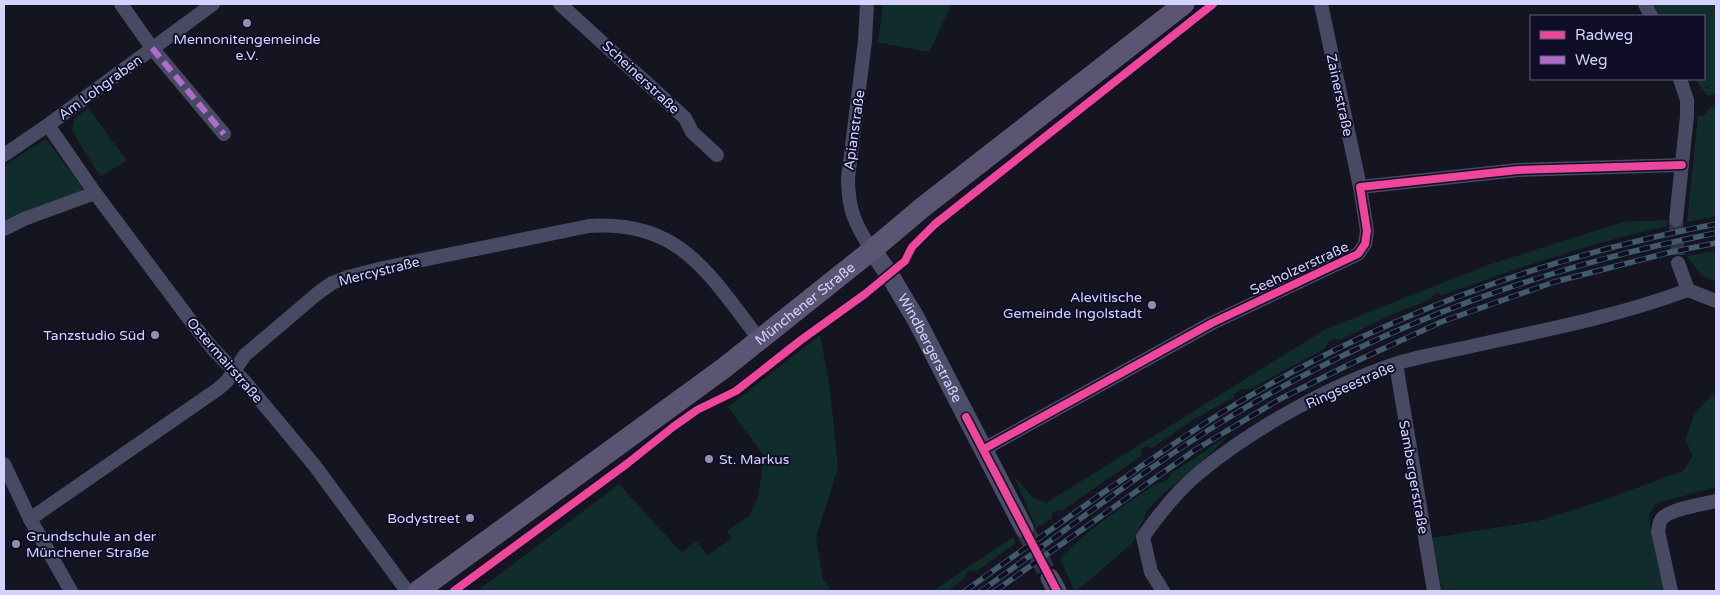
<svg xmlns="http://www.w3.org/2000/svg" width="1720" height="595" font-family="'Varela Round',sans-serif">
<rect width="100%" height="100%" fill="#151421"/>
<g fill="#112d2b">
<polygon points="883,4 952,4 929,52 878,42"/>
<polygon points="1649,4 1716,4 1716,95 1707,95 1695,79 1704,79 1704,16 1655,16"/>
<polygon points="1710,107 1716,107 1716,216 1687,222 1698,116 1704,116"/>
<polygon points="88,108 127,161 100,176 75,136 72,130 74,119"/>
<polygon points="44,140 47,140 82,187 83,191 4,223 4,166"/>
<path d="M1668,220L1667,226C1589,244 1517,268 1442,295L1436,293L1432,296L1430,300L1395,313L1340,340L1334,339L1327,343L1326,348L1250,389C1240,388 1237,390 1233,398L1196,418L1152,448L1146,446L1141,450V456L1063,510H1057L1052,513V518L1036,528L1014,476L1033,498L1046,503L1326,329L1485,266L1623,222Z"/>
<polygon points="1716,251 1716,282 1701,275 1687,256"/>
<polygon points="820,335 830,389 838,467 816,538 823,579 831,591 477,591 619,484 680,551 684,551 696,541 707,555 730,540 731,538 727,531 749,516 758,497 764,456 728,407"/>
<polygon points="1713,394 1716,400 1716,487 1656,503 1649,514 1651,533 1665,591 1442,591 1432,538 1538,521 1601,501 1683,471 1693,456 1685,439 1695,413"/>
<path d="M1229,435L1208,456L1156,500L1147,511L1134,540L1129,546L1085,584L1075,591L1060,559C1085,531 1120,509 1151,487C1159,481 1167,484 1172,473Z"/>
<polygon points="1013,537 1016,543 977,571 970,570 966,573 965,578 947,591 933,591"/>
</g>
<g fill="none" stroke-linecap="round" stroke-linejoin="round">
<polyline stroke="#323142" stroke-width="14" stroke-dasharray="14 7" stroke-linecap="butt" points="1676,220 1678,263"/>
<polyline stroke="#323142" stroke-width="19" stroke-dasharray="19 9" stroke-linecap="butt" points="1024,528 1050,578"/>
<g stroke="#484962" stroke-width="14">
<polyline points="121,4 152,48 224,134"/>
<polyline points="560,4 685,118 692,132 717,155"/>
<path d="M867,4L865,41L848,178C848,209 855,225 872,250"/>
<polyline points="1321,4 1360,187"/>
<polyline points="1645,4 1651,16"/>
<polyline points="48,125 95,193 193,324 213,349 246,383 315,466 407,591"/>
<polyline points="4,155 48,125 213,4"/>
<polyline points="1676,220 1687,116 1687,100 1680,79"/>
<polyline points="4,229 24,219 95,193"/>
<polyline points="1678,263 1688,290 1716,301"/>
<polyline points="1396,364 1434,591"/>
<polyline points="984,449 1212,323 1358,254 1365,244 1367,231 1360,187 1518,170 1682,165"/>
<polyline points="4,464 30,519 71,591"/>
<path d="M30,519L218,389L227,381L245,355L318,293L332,283L348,277L383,268L589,226C682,220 709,275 760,340"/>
<path d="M1163,591L1151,572L1143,537C1159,514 1178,490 1200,472C1254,428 1329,386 1395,364C1419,356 1447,352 1472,346C1545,330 1618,316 1688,290"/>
<path d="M1671,591L1658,531C1659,527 1659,523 1661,520C1667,509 1704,504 1716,501"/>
</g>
<g stroke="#4c4d68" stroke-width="19">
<path id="s1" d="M872,250L889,274L916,319L1024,528"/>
<polyline points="1050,578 1057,591"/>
</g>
<path stroke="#5c5473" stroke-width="21" id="s2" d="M418,591L724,368L872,250L923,207L1184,4"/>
<defs>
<g id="rail">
<path d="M965,591C1012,557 1059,524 1107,490C1146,463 1185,435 1226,410C1376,318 1544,257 1716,224"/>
<path d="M981,591C1064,532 1146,467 1233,415C1385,324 1543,267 1716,233"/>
<polyline points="995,591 1195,450 1280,399 1348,365 1441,322 1554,282 1671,252 1716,243"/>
</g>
</defs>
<use href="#rail" stroke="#405b6b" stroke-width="5.5"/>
<use href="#rail" stroke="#100e27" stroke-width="4" stroke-dasharray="11" stroke-linecap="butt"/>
<polyline stroke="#b06ccc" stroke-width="6" stroke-dasharray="12 6" stroke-linecap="butt" points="152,48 224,134"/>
<defs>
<g id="cycleway">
<polyline points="966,417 1057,591"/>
<polyline points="984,449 1212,323 1358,254 1365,244 1367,231 1360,187 1518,170 1682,165"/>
<polyline points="454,591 628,463 673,427 697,410 736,391 801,340 865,294 905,261 912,247 935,224 1213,4"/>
</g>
</defs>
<use href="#cycleway" stroke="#100e27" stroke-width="11"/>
<use href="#cycleway" stroke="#ed469a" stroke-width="8"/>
</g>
<g fill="#9190b1" stroke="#100e27" stroke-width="2">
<circle cx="247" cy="23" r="5"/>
<circle cx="1152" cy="305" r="5"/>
<circle cx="155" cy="335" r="5"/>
<circle cx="709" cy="459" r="5"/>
<circle cx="470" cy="518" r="5"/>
<circle cx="16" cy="544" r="5"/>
</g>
<g text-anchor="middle" stroke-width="4" stroke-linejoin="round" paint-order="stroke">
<g font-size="14" fill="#d4d3ff" stroke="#100e27" text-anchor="end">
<text x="247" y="44" text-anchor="middle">Mennonitengemeinde<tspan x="247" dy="16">e.V.</tspan></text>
<text x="1142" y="302">Alevitische<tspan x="1142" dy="16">Gemeinde Ingolstadt</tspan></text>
<text x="145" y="340">Tanzstudio Süd</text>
<text x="719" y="464" text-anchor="start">St. Markus</text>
<text x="460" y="523">Bodystreet</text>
<text x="26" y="541" text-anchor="start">Grundschule an der<tspan x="26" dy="16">Münchener Straße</tspan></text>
</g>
<g font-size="14" fill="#d4d3ff" stroke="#100e27">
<text transform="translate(641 77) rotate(43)" y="5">Scheinerstraße</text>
<text transform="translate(100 87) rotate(-36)" y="5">Am Lohgraben</text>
<text transform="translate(1340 95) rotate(78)" y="5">Zainerstraße</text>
<text transform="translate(854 130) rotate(-82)" y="5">Apianstraße</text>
<text transform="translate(1299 268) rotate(-25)" y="5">Seeholzerstraße</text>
<text transform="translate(379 271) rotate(-14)" y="5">Mercystraße</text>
<text dy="5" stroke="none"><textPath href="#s2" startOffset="482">Münchener Straße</textPath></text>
<text dy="5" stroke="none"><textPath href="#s1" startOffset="114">Windbergerstraße</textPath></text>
<text transform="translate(225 360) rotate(49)" y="5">Ostermairstraße</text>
<text transform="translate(1350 385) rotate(-24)" y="5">Ringseestraße</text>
<text transform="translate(1414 477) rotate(80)" y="5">Sambergerstraße</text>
</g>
</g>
<rect width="1720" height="595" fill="none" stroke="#d4d3ff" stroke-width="10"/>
<rect x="1530" y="15" width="175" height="65" fill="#100e27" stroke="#5e5d7d"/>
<rect x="1540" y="31" width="25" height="8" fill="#ed469a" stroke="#5e5d7d"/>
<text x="1575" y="40" font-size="15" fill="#d4d3ff">Radweg</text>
<rect x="1540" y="56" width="25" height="8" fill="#b06ccc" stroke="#5e5d7d"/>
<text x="1575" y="65" font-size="15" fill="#d4d3ff">Weg</text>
</svg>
